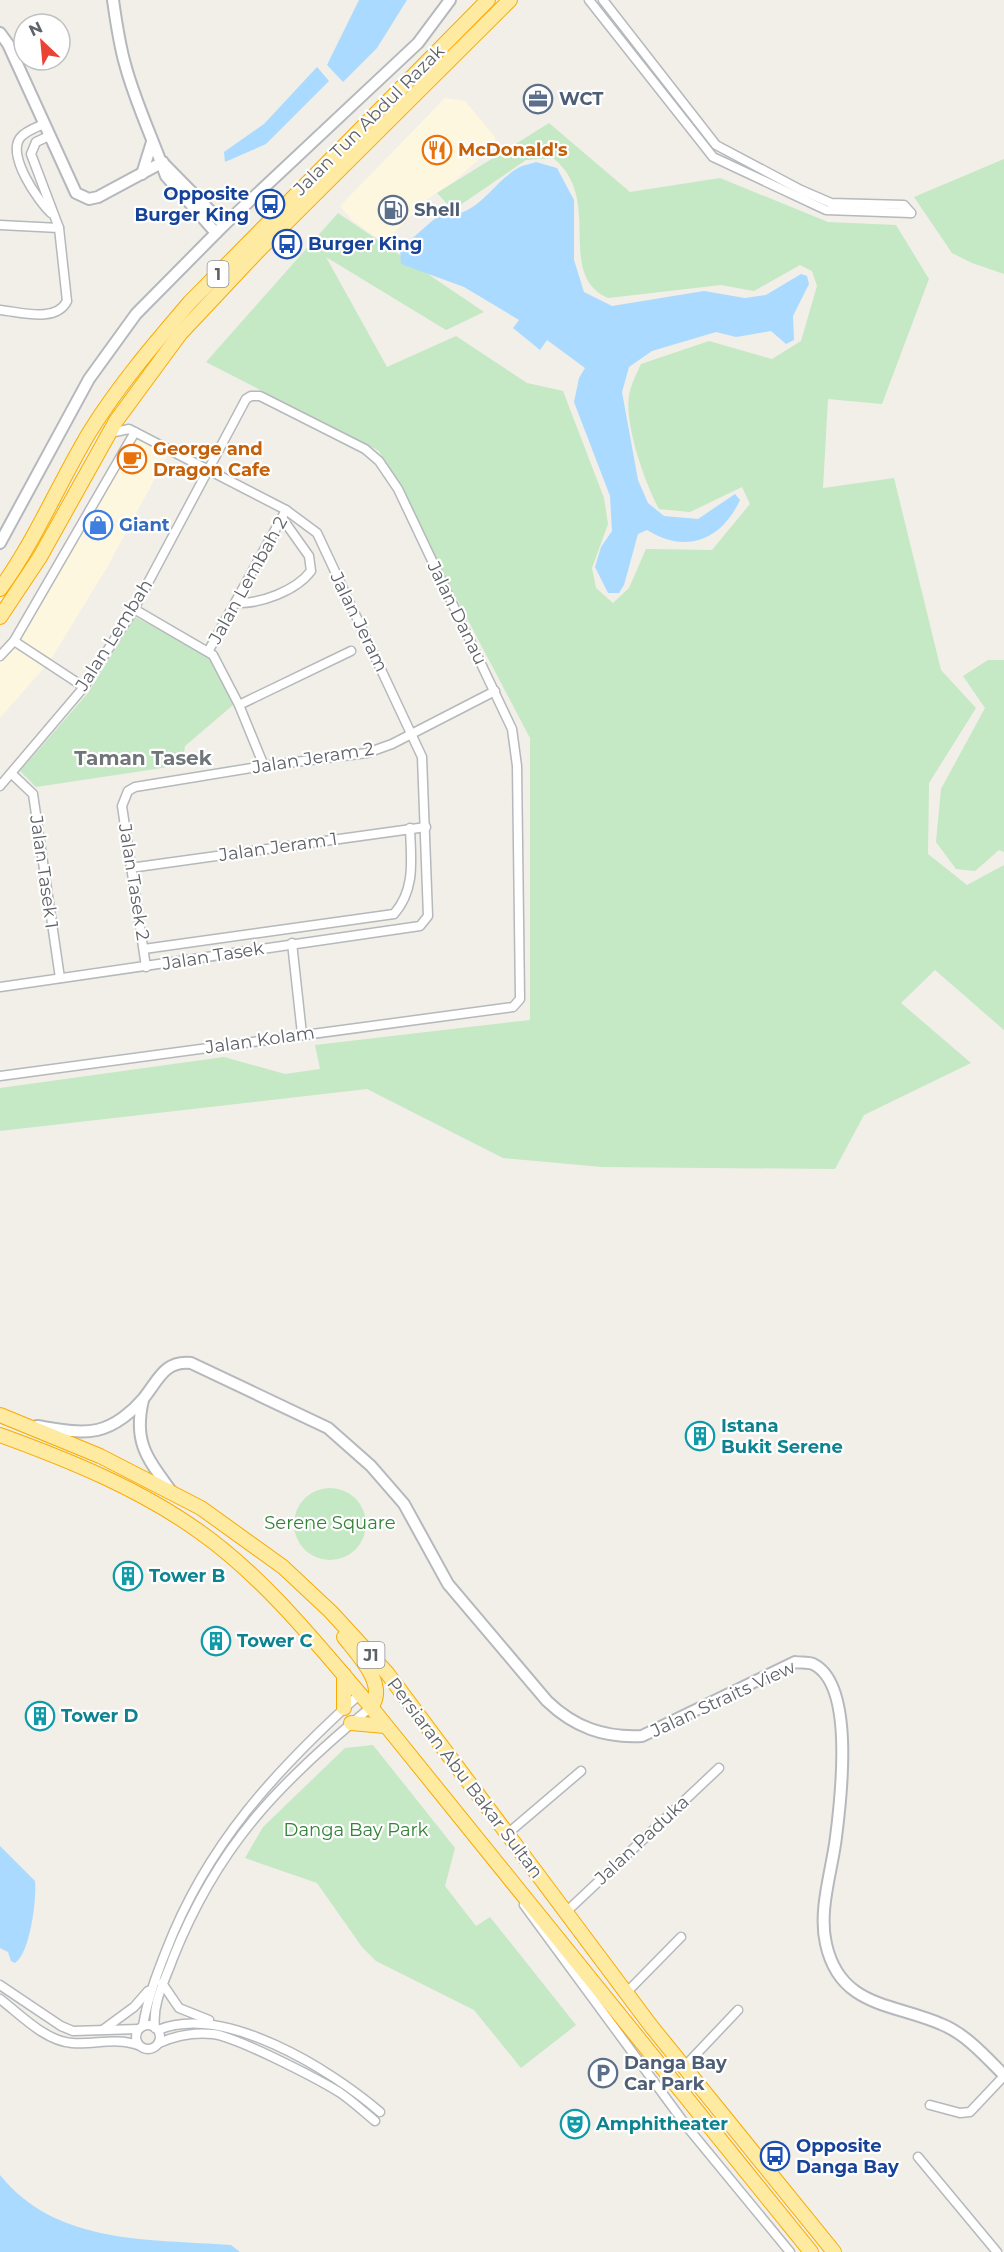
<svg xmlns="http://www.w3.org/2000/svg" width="1004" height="2252" font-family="Montserrat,sans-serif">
<rect width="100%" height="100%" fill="#f1efe8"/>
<g fill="#fef7e0">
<polygon points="445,98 465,101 495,137 495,145 457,179 426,200 384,243 352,220 340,206"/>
<polygon points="137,436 168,454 109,564 50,661 0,718 0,660 19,640"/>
</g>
<g fill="#c5e8c5">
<path d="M549,123L630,192L720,178L828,222L896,225L929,279L882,404L828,399L823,488L894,478L941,670L976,708L929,783L928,854L967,885L1004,865V1030L935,970L901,1003L971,1063L864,1115L835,1169L602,1167L503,1158L367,1089L0,1131V1088L224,1057L285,1074L320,1069L315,1045L530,1020V738L379,451L206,362L338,213L484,312L446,330L326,257L387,367L456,336L527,383L563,391L604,498L608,524L592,568L596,588L613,603L629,588L646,549L712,550L750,504L742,487L690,512L659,509C645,483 622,419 630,391C632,382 637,373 641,364L709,341L772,359L801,341L817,286L812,271L800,265L754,291L721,285L608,298C554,274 605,199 553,158L526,160L453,210L437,193Z"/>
<polygon points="1004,159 1004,274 972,263 952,253 914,197"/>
<polygon points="135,617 209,655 233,705 185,746 182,765 36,787 20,771 88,693"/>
<polygon points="988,660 1004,660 1004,852 999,850 975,871 956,869 936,842 941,789 985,708 963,676"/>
<circle cx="330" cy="1524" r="36"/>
<polygon points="373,1745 455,1848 445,1886 476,1926 490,1917 576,2025 521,2068 474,2010 376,1961 362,1947 317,1883 245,1858 263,1827 345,1748"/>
</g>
<g fill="#aadaff">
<polygon points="359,0 407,0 377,48 343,82 327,65"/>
<polygon points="317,67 329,81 266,144 225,162 224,152 264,124"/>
<path d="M536,162L557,168L574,200V260L584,292L612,306L704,291L745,298L766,295L801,274L807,276L809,284L793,316L794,340L786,344L771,331L736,337L716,332L652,351L629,367L622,392L638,480L648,503L664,516L698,519L735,494L740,500C721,541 685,554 647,530L638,534L624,585L619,593H608L595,567L601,547L612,531L610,496L574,402L579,378L585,368L547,340L540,350L513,328L519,320L464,287L401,264L400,249L439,215C478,219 489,185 518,168C523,165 531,164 536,162Z"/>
<path d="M0,1846L35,1881C37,1898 30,1954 15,1963L11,1961L8,1952L0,1948Z"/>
<path d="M0,2175C56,2245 149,2239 231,2245L240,2252H0Z"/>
</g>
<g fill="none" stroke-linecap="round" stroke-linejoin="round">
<g stroke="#b5b8bc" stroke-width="11">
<g id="minor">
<polyline points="589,0 713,157 826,210 911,213"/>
<polyline points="603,0 716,145 801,190 831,203 904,205 911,213"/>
<path d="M44,124C37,127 25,131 20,138C7,156 38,201 51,213"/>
<polyline points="0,225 59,228"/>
<path d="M0,310C21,312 56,323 67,301L59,228L31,154L36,142L49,136"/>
<path d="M236,603C260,604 296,591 311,571L309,556L282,518"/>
<polyline points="134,609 213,655 239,705 264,766"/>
<polyline points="14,641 84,687"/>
<polyline points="209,650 286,510"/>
<polyline points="0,656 14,641 135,432"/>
<polyline points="239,705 351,651"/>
<polyline points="12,774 33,794 60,978"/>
<polyline points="0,786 84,687 134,609 246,399 251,396 260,396 365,449 379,461 398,489 512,729 517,766 520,999 513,1007 0,1076"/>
<polyline points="130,868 426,827"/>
<polyline points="292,943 302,1034"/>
<path d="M144,949L394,914C416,889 411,859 410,828"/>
<polyline points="146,967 122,806 128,791 135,787 264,766 367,753 392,744 495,691"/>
<polyline points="0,987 420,926 428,916 422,757 317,533 286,510 129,429 110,433"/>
<polyline points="507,1834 581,1771"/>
<polyline points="524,1905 688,2128 790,2252"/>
<polyline points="565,1913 719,1768"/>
<polyline points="162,1983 179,2008 209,2020"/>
<polyline points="0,1985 61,2026 73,2031 139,2029"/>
<polyline points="626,1993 681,1937"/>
<path d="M0,1999C21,2015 45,2041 72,2043C94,2045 116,2037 138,2045"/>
<circle cx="148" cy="2037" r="12"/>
<path d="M143,2026C147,2000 156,1976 166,1951C207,1844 276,1770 360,1694"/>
<path d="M155,2028C152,2002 165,1981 173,1958C218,1845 279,1783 371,1707"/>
<polyline points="104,2029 134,2007 148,1991"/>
<path d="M158,2030C224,2003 330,2069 380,2112"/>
<path d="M159,2043C177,2035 193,2032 213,2034C237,2037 316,2078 339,2092C351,2100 363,2111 375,2121"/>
<polyline points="684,2067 738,2010"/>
<polyline points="930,2105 960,2113 970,2112 1004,2076"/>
<polyline points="918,2157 997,2252"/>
</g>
</g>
<g stroke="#b5b8bc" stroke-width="14">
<g id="tertiary">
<path d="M113,0C116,21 119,43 125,64C135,102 153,139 166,176L216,233"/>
<polyline points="0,33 8,44 76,193 89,199 98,197 163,162"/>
<polyline points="165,165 224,225"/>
<polyline points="142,174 152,142"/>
<polyline points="0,543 89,379 136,314 224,225 418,43 450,0"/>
<path d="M143,1400C133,1442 147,1458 171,1491"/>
<path d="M37,1426C56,1429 78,1434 97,1430C115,1426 132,1412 143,1399C158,1381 164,1360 191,1363L328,1428L371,1466L404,1504L448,1584L547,1701C574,1727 604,1738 642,1736L795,1662C800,1663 808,1662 813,1664C855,1684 841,1798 836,1837C832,1871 818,1910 826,1944C840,2007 892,2003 941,2024C966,2034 985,2056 1004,2075"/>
</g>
</g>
<g stroke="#f9ab00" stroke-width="16">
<g id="trunk">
<path d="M0,589C35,541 58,485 89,433C118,386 154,344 190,302L488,0"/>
<polyline points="0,617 40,557 116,421 180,334 258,251 510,0"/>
<polyline points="0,1415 100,1456 201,1508 283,1567 331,1612 387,1673 651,2026 834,2252"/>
<path d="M0,1435C69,1460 140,1489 200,1532C266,1579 318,1645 371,1707L811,2252"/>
<path d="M344,1637C358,1655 388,1685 371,1707"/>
<polyline points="344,1675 344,1708"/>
<polyline points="351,1723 385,1726"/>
</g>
</g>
<use href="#minor" stroke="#fff" stroke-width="8"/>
<use href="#tertiary" stroke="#fff" stroke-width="10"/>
<use href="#trunk" stroke="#feeaa1" stroke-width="14"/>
</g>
<defs>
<g id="office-ring" transform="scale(1.5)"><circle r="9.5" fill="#fff" stroke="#5c6f8a" stroke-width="1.5"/><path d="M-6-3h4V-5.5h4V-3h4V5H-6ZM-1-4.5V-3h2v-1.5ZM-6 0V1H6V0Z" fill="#5c6f8a"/></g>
<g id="restaurant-ring" transform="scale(1.5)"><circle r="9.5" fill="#fff" stroke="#e8710a" stroke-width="1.5"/><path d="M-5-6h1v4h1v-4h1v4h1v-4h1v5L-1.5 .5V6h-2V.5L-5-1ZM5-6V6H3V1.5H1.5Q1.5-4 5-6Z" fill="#e8710a"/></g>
<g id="bus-ring" transform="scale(1.5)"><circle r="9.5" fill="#fff" stroke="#1a4fb4" stroke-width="1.5"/><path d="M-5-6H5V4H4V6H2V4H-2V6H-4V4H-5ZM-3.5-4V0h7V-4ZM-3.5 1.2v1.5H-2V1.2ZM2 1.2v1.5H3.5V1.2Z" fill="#1a4fb4"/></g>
<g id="fuel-ring" transform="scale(1.5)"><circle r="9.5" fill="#fff" stroke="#5c6f8a" stroke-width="1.5"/><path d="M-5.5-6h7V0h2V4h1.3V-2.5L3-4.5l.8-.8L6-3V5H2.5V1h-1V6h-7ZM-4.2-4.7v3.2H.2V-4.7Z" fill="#5c6f8a"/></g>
<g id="cafe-ring" transform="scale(1.5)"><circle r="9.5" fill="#fff" stroke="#e8710a" stroke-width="1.5"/><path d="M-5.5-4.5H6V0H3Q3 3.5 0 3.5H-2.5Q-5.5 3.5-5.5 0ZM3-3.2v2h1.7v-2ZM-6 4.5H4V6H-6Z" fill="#e8710a"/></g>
<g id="shop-ring" transform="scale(1.5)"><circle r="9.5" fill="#fff" stroke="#3f7fe0" stroke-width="1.5"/><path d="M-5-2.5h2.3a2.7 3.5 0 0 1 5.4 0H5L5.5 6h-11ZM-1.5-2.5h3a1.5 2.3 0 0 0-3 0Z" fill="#3f7fe0"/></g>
<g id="building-ring" transform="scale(1.5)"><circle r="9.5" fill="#fff" stroke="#0f9aa8" stroke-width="1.5"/><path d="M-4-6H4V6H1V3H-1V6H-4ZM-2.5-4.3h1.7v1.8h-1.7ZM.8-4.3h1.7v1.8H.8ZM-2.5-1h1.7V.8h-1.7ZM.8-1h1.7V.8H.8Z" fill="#0f9aa8"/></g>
<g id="parking-ring" transform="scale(1.5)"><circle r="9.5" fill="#fff" stroke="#5c6f8a" stroke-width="1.5"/><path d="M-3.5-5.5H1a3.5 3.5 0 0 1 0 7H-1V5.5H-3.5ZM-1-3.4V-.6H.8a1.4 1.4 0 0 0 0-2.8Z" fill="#5c6f8a"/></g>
<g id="theatre-ring" transform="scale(1.5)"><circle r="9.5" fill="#fff" stroke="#0f9aa8" stroke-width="1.5"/><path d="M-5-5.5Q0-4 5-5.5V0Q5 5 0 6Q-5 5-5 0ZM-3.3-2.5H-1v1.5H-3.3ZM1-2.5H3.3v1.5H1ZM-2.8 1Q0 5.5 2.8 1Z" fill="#0f9aa8"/></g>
</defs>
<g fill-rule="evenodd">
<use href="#office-ring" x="538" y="99"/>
<use href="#restaurant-ring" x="437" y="150"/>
<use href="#bus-ring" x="270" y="204"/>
<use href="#fuel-ring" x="393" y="210"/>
<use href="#bus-ring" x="287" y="244"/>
<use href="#cafe-ring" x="132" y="459"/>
<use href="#shop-ring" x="98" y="525"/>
<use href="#building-ring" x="700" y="1436"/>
<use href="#building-ring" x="128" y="1576"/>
<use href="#building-ring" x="216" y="1641"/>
<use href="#building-ring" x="40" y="1716"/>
<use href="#parking-ring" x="603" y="2073"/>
<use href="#theatre-ring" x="575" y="2124"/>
<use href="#bus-ring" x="775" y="2156"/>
</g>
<g text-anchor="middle" stroke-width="4.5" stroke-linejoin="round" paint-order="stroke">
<g fill="#fff" stroke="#8f9295" stroke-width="1.5">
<rect x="207.5" y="261" width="21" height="26" rx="4.5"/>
<rect x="357.5" y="1642" width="27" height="26" rx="4.5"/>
</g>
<g font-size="16" font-weight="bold" fill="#5f6368">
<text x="218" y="280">1</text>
<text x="371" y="1661">J1</text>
</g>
<g font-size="18" font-weight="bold" fill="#4e5e75" stroke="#fff" text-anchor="start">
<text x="559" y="105">WCT</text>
<text x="414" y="216">Shell</text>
<text x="624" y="2069">Danga Bay<tspan x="624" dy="21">Car Park</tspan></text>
</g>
<g font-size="18" fill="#5f6368" stroke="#fff">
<text transform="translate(369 120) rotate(-45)" y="6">Jalan Tun Abdul Razak</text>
<text transform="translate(248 580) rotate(-61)" y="6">Jalan Lembah 2</text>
<text transform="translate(457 613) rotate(64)" y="6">Jalan Danau</text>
<text transform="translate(359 622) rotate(64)" y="6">Jalan Jeram</text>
<text transform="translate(114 635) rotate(-58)" y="6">Jalan Lembah</text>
<text transform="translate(313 758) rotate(-9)" y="6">Jalan Jeram 2</text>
<text transform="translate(278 847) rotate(-8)" y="6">Jalan Jeram 1</text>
<text transform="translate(44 872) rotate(82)" y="6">Jalan Tasek 1</text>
<text transform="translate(134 882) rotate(81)" y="6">Jalan Tasek 2</text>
<text transform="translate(213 956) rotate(-9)" y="6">Jalan Tasek</text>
<text transform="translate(260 1040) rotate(-8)" y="6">Jalan Kolam</text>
<text transform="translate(723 1699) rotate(-25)" y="6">Jalan Straits View</text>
<text transform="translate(465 1778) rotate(53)" y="6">Persiaran Abu Bakar Sultan</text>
<text transform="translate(642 1840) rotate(-43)" y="6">Jalan Paduka</text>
</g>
<g font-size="18" font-weight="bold" fill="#c56008" stroke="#fff" text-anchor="start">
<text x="458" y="156">McDonald's</text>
<text x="153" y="455">George and<tspan x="153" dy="21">Dragon Cafe</tspan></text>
</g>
<g font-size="18" font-weight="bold" fill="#164399" stroke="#fff" text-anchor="start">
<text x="249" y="200" text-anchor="end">Opposite<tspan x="249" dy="21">Burger King</tspan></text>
<text x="308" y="250">Burger King</text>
<text x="796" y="2152">Opposite<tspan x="796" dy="21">Danga Bay</tspan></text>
</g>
<g font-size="18" font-weight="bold" fill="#366cbe" stroke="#fff" text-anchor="start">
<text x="119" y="531">Giant</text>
</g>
<g font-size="18" font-weight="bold" fill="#0d838f" stroke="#fff" text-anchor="start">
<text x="721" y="1432">Istana<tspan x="721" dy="21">Bukit Serene</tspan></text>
<text x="149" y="1582">Tower B</text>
<text x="237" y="1647">Tower C</text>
<text x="61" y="1722">Tower D</text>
<text x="596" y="2130">Amphitheater</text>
</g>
<g font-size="18" fill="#348238" stroke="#fff">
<text x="330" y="1529">Serene Square</text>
<text x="356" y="1836">Danga Bay Park</text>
</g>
<g font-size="20" font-weight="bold" fill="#70757a" stroke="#fff">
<text x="143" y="765">Taman Tasek</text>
</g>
</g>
<g transform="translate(42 42) rotate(334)"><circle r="28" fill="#ffffff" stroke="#bfc1c3" stroke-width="1.5"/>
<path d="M0-4.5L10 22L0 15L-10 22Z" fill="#ea4335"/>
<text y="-9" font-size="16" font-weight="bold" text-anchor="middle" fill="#5f6368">N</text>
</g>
</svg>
